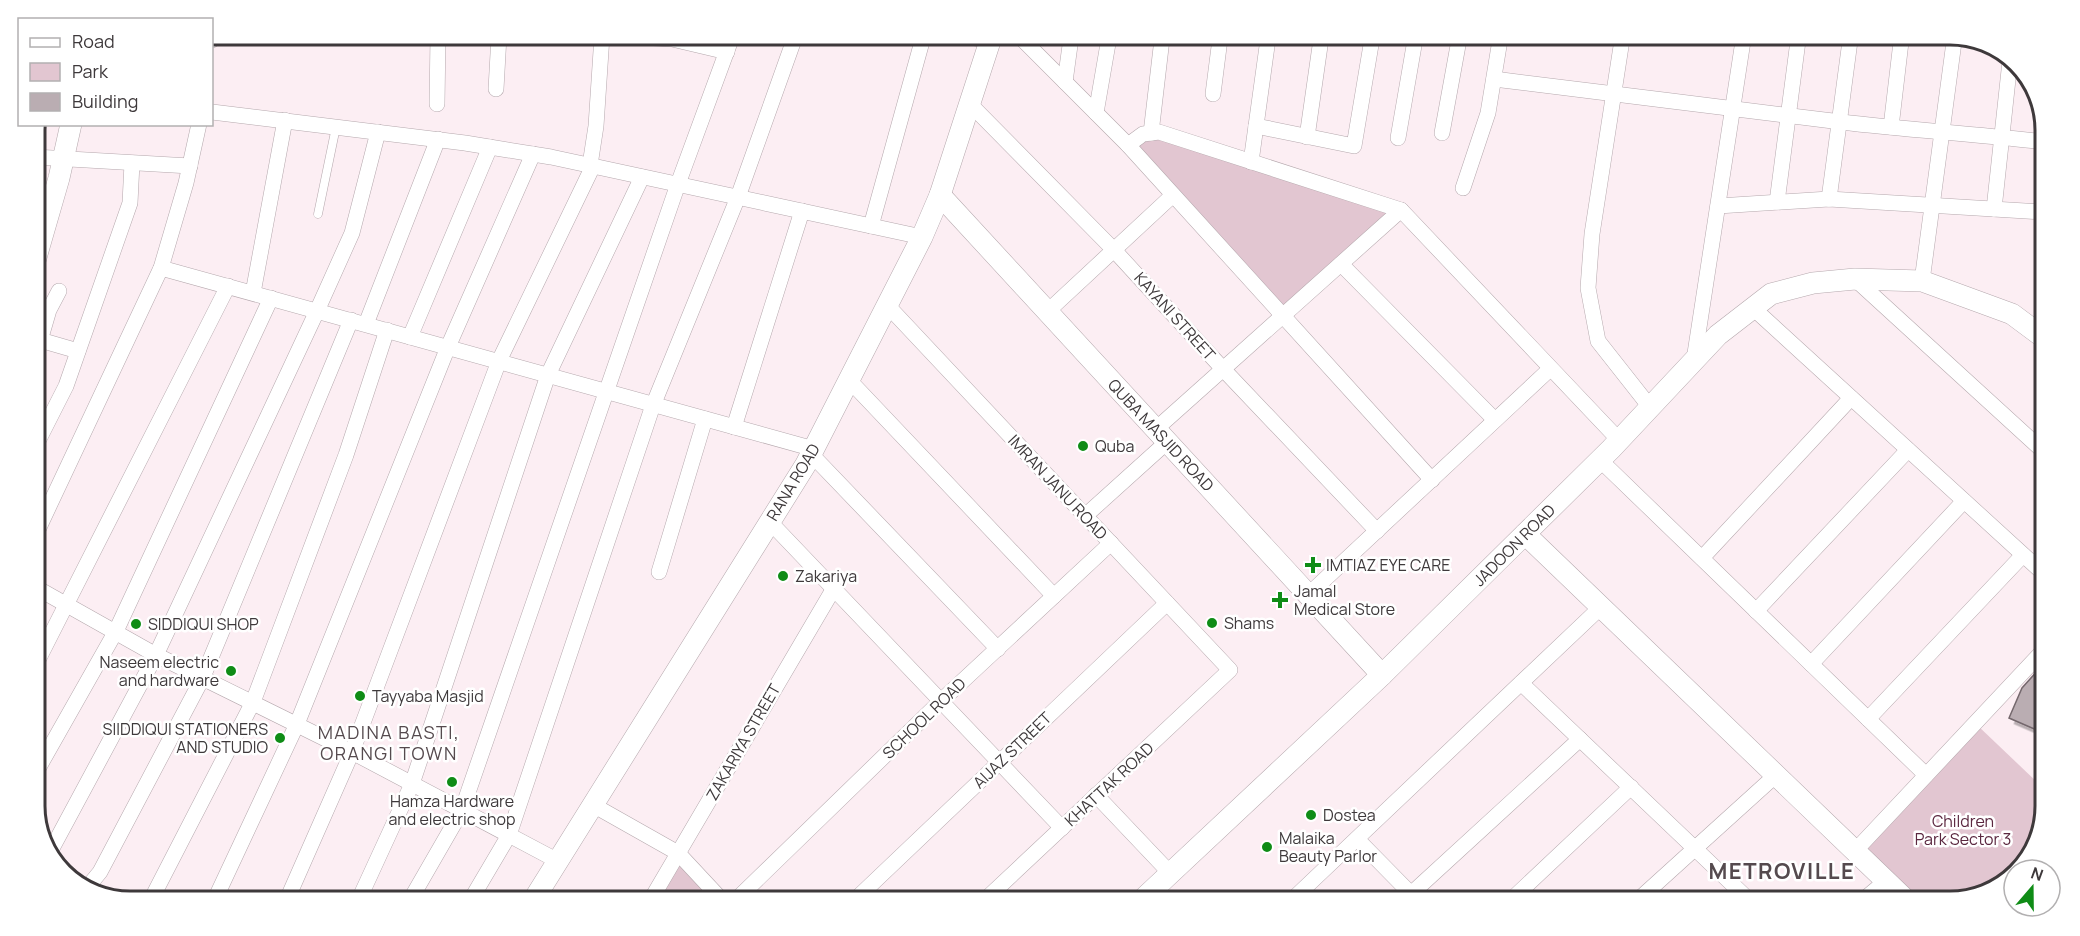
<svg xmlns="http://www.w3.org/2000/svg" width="2080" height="936" font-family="Manrope,sans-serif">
<defs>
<filter id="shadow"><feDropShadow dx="5.5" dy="5.5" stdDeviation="0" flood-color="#0004"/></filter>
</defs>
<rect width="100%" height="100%" fill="#fceef3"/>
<g fill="#e2c6d1">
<polygon points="1143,134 1401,210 1284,315 1128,145"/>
<polygon points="1976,724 2039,784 2038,843 2003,886 1951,901 1907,901 1855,851"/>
<polygon points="675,860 711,897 653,896"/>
</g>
<polygon fill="#baadb2" stroke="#74686d" stroke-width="1.5" filter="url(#shadow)" points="2040,668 2039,731 2009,718 2022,688"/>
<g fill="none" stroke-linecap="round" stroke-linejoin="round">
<g stroke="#b5a8ad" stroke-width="9">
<polyline id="lane" points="318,214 336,127"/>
</g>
<g stroke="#b5a8ad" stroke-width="16">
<g id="street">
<polyline points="618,36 672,39 727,52"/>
<polyline points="974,38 990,41"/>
<polyline points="1021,38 1128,145 1432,480"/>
<polyline points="212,40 212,35"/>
<polyline points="1622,40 1592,234 1588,288 1598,341 1650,407"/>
<path d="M1494,79C1610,93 1725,108 1841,122C1909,130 1977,134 2045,142"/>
<polyline points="1065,82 1071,38"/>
<polyline points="496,89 499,36"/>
<polyline points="1213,94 1220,39"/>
<polyline points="437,104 438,36"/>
<polyline points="970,104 1114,250 1223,369 1377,531"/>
<polyline points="212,112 465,143 551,157 922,237"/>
<polyline points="1096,113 1109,38"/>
<polyline points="1256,126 1354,146 1372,39"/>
<polyline points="1891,127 1901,42"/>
<polyline points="1151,133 1162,39"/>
<polyline points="1442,133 1459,40"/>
<polyline points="1307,137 1321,39"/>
<polyline points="1398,138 1415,40"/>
<polyline points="1128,145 1143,134 1159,132 1401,210 1619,440"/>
<polyline points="35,157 190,166"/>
<polyline points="1251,162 1268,39"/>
<polyline points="590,165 596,126 602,36"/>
<polyline points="1463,188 1488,113 1500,40"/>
<polyline points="1829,199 1850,41"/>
<polyline points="1777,202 1798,41"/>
<polyline points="1718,206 1829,199 2044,212"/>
<polyline points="1994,209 2010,61"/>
<polyline points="2044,214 2042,212 2045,188"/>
<polyline points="871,226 923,38"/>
<polyline points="1341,264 1495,420"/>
<polyline points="161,268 814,449"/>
<polyline points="1855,279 2042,450"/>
<polyline points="1922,281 1954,42"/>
<polyline points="253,293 285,120"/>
<polyline points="887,305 1230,670 987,898"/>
<polyline points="1753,308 2041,571"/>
<polyline points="1047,312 1173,195"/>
<polyline points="366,324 438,139"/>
<polyline points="410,337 490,147"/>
<polyline points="40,340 78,351"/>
<polyline points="35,358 49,310 59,291"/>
<polyline points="1694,360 1743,41"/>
<polyline points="849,380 1054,596"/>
<polyline points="734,427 802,211"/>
<polyline points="1156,429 1401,210"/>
<polyline points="35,447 66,386 130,203 132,163"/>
<polyline points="811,454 998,649"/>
<polyline points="1600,460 1926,775"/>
<polyline points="1085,516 1167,442"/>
<polyline points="770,522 1062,828"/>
<polyline points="35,536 161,268 186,183 199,124"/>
<polyline points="1702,558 1851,398"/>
<polyline points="659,572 705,419"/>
<polyline points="35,587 156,655 352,752 558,861"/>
<polyline points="1308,595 1550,369"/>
<polyline points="1756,611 1908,450"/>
<polyline points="1811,664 1964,501"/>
<polyline points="35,666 228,286"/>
<polyline points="1521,683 1750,901"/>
<polyline points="1868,719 2023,555"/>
<polyline points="35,774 116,631 271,298"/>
<polyline points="1096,795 1170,873"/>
<polyline points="593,805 678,853 719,897"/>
<polyline points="1357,839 1416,899"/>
<polyline points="1855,851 2040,654"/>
<polyline points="49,854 156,655 317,311 352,233 378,132"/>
<polyline points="86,889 100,872 203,677 351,320"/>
<polyline points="154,894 253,702 346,455 387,330"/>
<polyline points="1411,894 1580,739"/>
<polyline points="217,895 297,724 448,347 533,154"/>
<polyline points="289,895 352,752 499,361 593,166"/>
<polyline points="361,895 412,784 548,375 642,177"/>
<polyline points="413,895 462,810 678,184 732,37"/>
<polyline points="473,896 509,835 652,408 738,197 795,37"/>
<polyline points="653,896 834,588"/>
<polyline points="739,897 941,701 1111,543"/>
<polyline points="858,897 1167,603"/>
<polyline points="1293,899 1601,607"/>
<polyline points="1511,900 1631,787"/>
<polyline points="1638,900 1776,775"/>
<polyline points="1862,901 1886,881"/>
</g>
</g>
<g stroke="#b5a8ad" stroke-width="22">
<g id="secondary">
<polyline points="940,195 1382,675"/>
<polyline points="35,261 59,178 71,124"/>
<polyline points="1525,534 1907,901"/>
<polyline points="536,896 806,464 922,237 940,195 991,38"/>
<polyline points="1144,898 1382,675 1611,449 1718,335 1771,294 1813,283 1855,279 1922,281 2012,314 2043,337"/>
</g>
</g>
<use href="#lane" stroke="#fff" stroke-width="8"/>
<use href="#street" stroke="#fff" stroke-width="15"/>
<use href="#secondary" stroke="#fff" stroke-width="21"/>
</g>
<g fill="#0f8c16" stroke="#fff" stroke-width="2">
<circle cx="1083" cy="446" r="6"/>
<path d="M1310 556h6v6h6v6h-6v6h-6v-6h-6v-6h6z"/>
<circle cx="783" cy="576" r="6"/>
<path d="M1277 591h6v6h6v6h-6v6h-6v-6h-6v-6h6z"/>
<circle cx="1212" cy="623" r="6"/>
<circle cx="136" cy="624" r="6"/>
<circle cx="231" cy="671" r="6"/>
<circle cx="360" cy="696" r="6"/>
<circle cx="280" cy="738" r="6"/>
<circle cx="452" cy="782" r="6"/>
<circle cx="1311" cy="815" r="6"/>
<circle cx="1267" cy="847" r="6"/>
</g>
<g text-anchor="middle" stroke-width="5" stroke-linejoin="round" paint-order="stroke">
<g font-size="16" fill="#3e393b" stroke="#fff">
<text transform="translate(1175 316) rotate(48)" y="6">KAYANI STREET</text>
<text transform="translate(1161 435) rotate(47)" y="6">QUBA MASJID ROAD</text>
<text transform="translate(793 482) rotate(-59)" y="6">RANA ROAD</text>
<text transform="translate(1058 487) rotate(47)" y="6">IMRAN JANU ROAD</text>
<text transform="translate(1514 545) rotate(-45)" y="6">JADOON ROAD</text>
<text transform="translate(924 718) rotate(-44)" y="6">SCHOOL ROAD</text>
<text transform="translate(743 742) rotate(-60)" y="6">ZAKARIYA STREET</text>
<text transform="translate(1012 750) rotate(-44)" y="6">AIJAZ STREET</text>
<text transform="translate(1109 784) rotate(-43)" y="6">KHATTAK ROAD</text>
</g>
<g font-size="16" fill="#3e393b" stroke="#fff" text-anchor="start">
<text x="1095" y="452">Quba</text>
<text x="1326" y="571">IMTIAZ EYE CARE</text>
<text x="795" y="582">Zakariya</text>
<text x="1294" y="597">Jamal<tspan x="1294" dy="18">Medical Store</tspan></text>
<text x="1224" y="629">Shams</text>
<text x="148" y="630">SIDDIQUI SHOP</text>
<text x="219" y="668" text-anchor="end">Naseem electric<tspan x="219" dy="18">and hardware</tspan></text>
<text x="372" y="702">Tayyaba Masjid</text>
<text x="268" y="735" text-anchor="end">SIIDDIQUI STATIONERS<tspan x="268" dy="18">AND STUDIO</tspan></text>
<text x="452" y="807" text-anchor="middle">Hamza Hardware<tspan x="452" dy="18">and electric shop</tspan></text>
<text x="1323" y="821">Dostea</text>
<text x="1279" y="844">Malaika<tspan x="1279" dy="18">Beauty Parlor</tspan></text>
</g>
<g font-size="16" fill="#5b2840" stroke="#fff">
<text x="1963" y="827">Children<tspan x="1963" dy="18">Park Sector 3</tspan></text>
</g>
<g font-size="18" letter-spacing="1.5" fill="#554a4e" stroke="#fff">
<text x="389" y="739">MADINA BASTI,<tspan x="389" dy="21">ORANGI TOWN</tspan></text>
</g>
<g font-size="22" font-weight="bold" letter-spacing="1.5" fill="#554a4e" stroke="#fff">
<text x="1782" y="879">METROVILLE</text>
</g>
</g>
<path d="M0 0H2080V936H0ZM130 45H1950A85 85 0 0 1 2035 130V806A85 85 0 0 1 1950 891H130A85 85 0 0 1 45 806V130A85 85 0 0 1 130 45Z" fill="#fff" fill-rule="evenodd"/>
<path fill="none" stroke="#3e393b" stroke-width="3" d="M130 45H1950A85 85 0 0 1 2035 130V806A85 85 0 0 1 1950 891H130A85 85 0 0 1 45 806V130A85 85 0 0 1 130 45Z"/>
<rect x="18" y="18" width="195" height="108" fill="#ffffff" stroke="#b2b0b1" stroke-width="1.5"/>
<rect x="30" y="38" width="30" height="9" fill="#ffffff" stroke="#b2b0b1" stroke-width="1.5"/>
<text x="72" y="48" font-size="18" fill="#3e393b">Road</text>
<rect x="30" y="63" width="30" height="18" fill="#e2c6d1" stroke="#b2b0b1" stroke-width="1.5"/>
<text x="72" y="78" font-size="18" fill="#3e393b">Park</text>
<rect x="30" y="93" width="30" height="18" fill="#baadb2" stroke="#b2b0b1" stroke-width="1.5"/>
<text x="72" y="108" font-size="18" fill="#3e393b">Building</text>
<g transform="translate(2032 888) rotate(20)"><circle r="28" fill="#ffffff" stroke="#b2b0b1" stroke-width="1.5"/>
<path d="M0-4.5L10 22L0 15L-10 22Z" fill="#0f8c16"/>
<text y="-9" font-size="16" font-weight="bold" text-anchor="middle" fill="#3e393b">N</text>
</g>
</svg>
